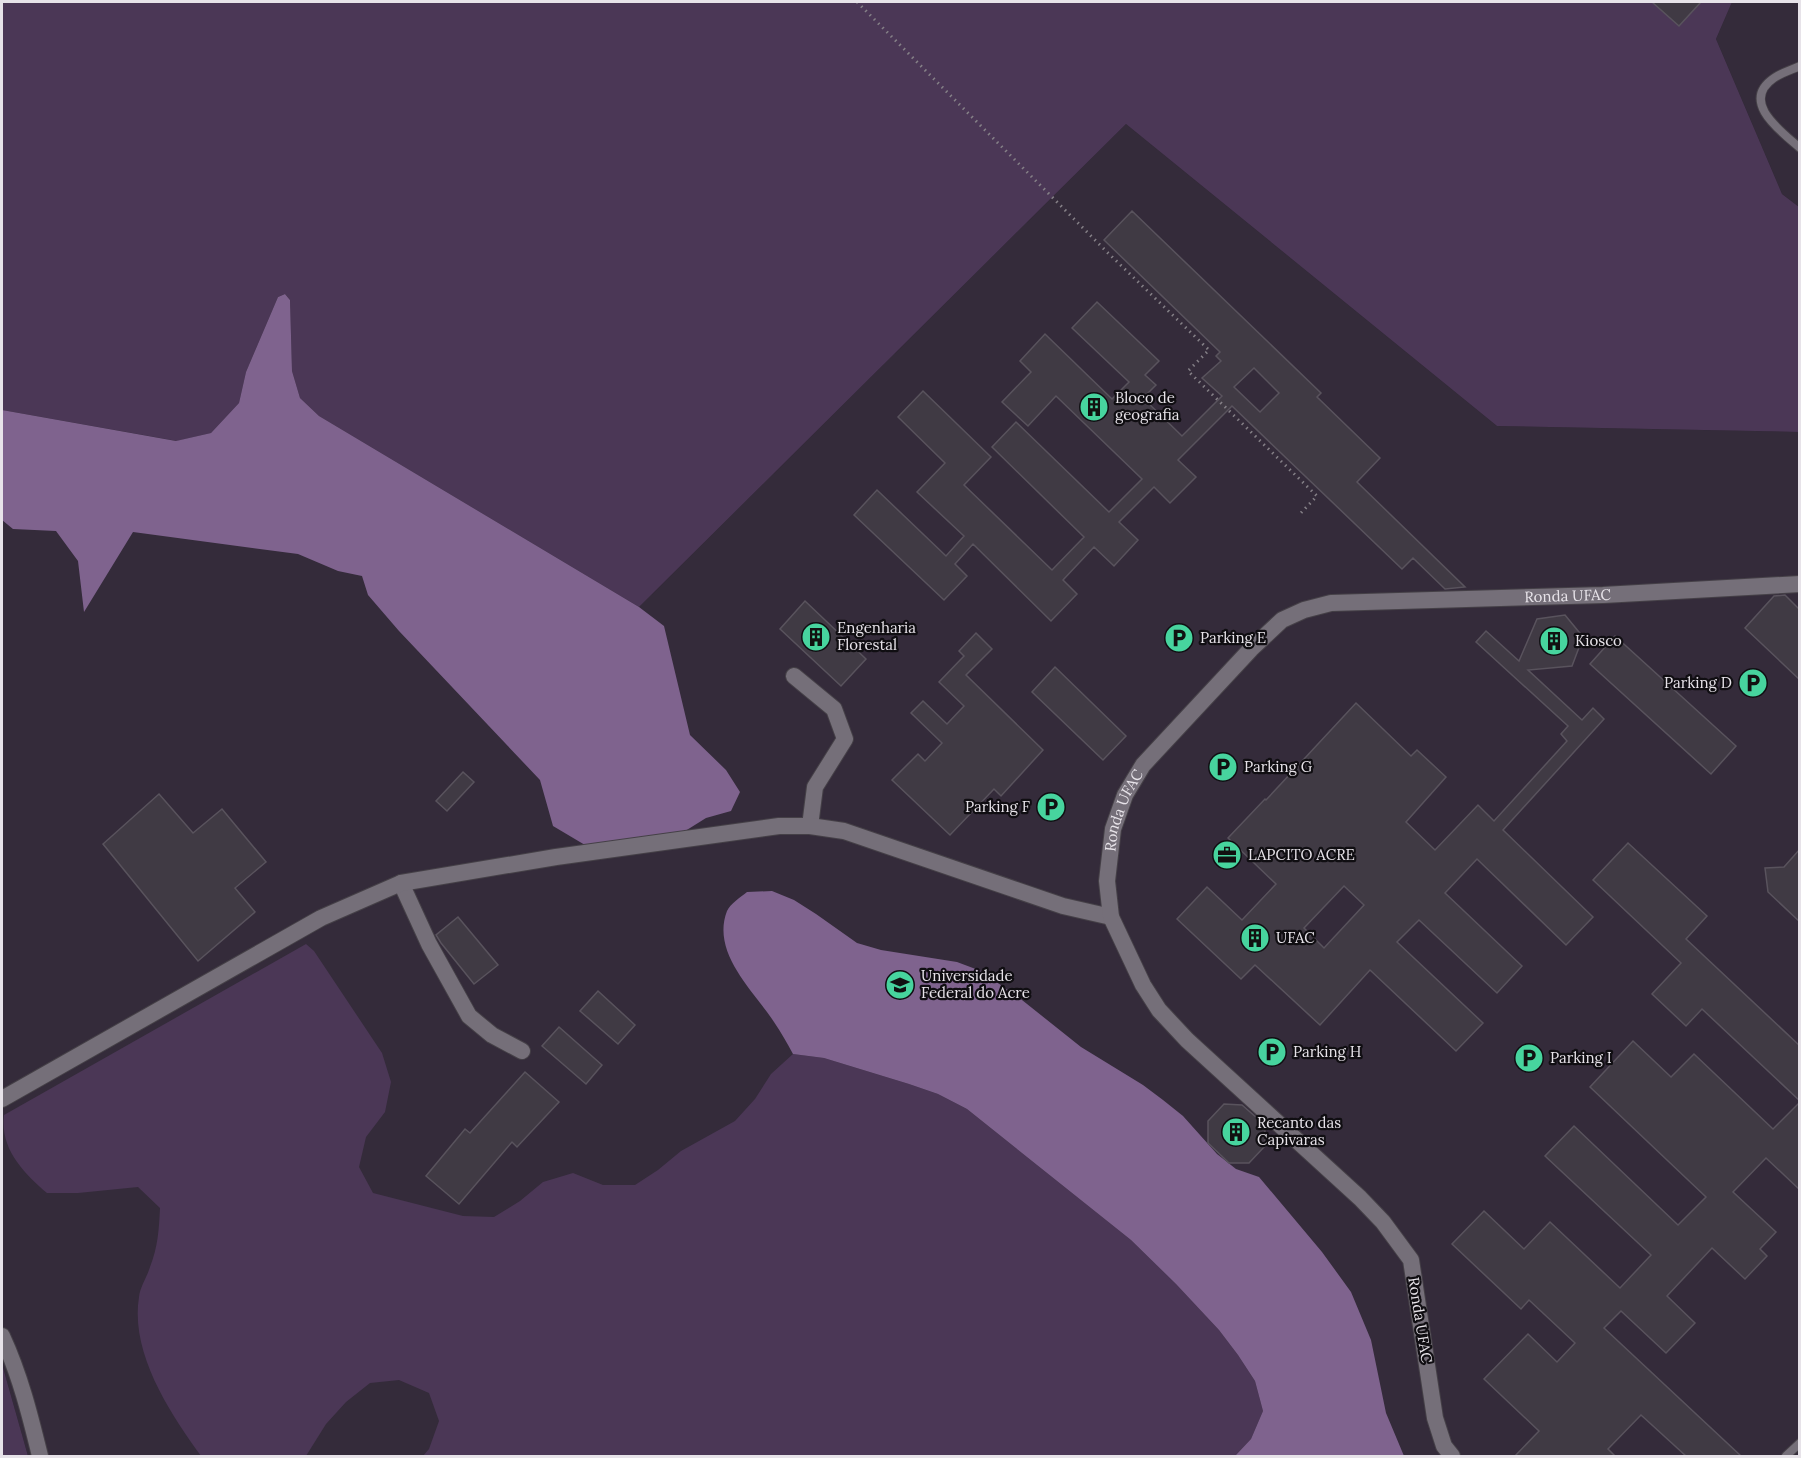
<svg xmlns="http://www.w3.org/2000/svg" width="1801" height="1458" font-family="Lora,serif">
<rect width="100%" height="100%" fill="#29232c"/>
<g fill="#342b3a">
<polygon points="1732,2 1799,2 1799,207 1782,194 1716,39"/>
<polygon points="1126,124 1497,426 1799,432 1799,1456 28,1456 2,1364 2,410 278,297 639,607"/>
</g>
<g fill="#4b3756">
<polygon points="2,2 1732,2 1716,39 1782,194 1799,207 1799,432 1497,426 1126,124 639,607 319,416 300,398 292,371 290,300 285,294 278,297 246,372 239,403 211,433 177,441 2,410"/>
<path d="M306,944L314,951L382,1053L391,1082L385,1112L366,1137L359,1167L373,1193L463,1216L494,1217L520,1201L543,1182L573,1173L603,1185H635L658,1170L681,1151L735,1121L755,1099L771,1074L793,1054L824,1058L909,1084L938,1094L967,1109L1131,1240L1176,1284L1219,1330L1238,1355L1255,1381L1263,1411L1251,1439L1235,1456H423L429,1449L439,1421L429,1393L399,1380L370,1383L346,1402L326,1424L306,1456H201C170,1413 130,1353 139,1297C140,1287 147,1277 150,1267C158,1247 159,1229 160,1208L138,1187L78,1193H47C23,1172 0,1149 4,1115Z"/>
<polygon points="2,1364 28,1456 2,1456"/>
</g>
<g fill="#7f638e">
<polygon points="285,294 290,300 292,371 300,398 319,416 639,607 664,626 690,735 726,770 740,792 731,811 706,818 682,833 585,845 553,826 540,780 399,631 368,595 362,576 338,571 298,554 133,532 84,612 78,561 56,531 13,529 2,520 2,410 176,441 211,433 239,403 246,372 278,297"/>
<path d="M772,891L794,900L816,914L857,943L881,950L957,962L981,971L1022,1000L1081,1047L1143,1085L1163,1100L1183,1116L1217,1154L1236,1169L1259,1177L1322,1252L1351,1292L1371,1340L1386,1413L1404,1456H1235L1251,1439L1263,1411L1255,1381L1238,1355L1219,1330L1176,1284L1131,1240L967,1109L938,1094L909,1084L824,1058L793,1054C787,1043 781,1032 774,1022C753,990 711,953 727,911C730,904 741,897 747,892Z"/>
</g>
<g fill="#403a44" stroke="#59535d" stroke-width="1.5" fill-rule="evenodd">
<polygon points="1652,2 1701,2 1679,26"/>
<path d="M1132,211L1321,393L1317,397L1380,458L1357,482L1465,587L1445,589L1413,558L1402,569L1232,406L1178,460L1196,477L1170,503L1154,487L1119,522L1138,540L1114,566L1094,547L1063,580L1077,594L1051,621L973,544L955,564L967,576L944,600L854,515L877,490L946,556L964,536L917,492L945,463L898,417L923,391L991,457L964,485L1052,570L1084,537L992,447L1016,422L1109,512L1142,479L1056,396L1028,426L1002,402L1031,372L1020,361L1045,334L1112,399L1129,382L1072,328L1097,302L1159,361L1145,375L1156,385L1143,398L1182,436L1222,396L1202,378L1221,361L1216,356L1220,352L1104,240ZM1254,368L1279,393L1260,412L1234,387Z"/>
<polygon points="1785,595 1800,610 1800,680 1745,628 1774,596"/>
<polygon points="805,601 866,659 841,686 780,629"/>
<path d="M1565,615L1583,637L1572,666L1528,670L1582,720L1593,708L1604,719L1503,830L1593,917L1566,945L1477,859L1445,893L1522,966L1497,993L1419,920L1397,942L1483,1023L1456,1051L1370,970L1320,1025L1255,965L1241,979L1177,919L1207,887L1242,920L1276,884L1228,838L1265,799L1266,800L1356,703L1411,756L1417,750L1446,777L1406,822L1435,850L1478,805L1494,821L1567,741L1561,734L1568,726L1476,642L1486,631L1519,661L1537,619ZM1344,886L1364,905L1324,948L1304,928Z"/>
<polygon points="976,633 992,649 966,675 1043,750 1001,796 994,789 950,835 892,780 918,754 925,761 942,743 911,713 923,701 947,724 964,706 939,682 964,656 959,651"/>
<polygon points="1615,636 1736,746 1711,774 1590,664"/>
<polygon points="1055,667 1126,736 1103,760 1032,692"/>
<polygon points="463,772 474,782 447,811 436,801"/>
<polygon points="159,794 193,833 222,809 266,862 235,888 255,912 198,961 103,844"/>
<polygon points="1628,843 1707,916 1686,939 1800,1046 1800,1101 1702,1009 1686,1026 1652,994 1681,963 1593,880"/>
<polygon points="1800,849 1800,922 1768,892 1765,868 1784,867"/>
<polygon points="458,917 498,965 474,984 441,943 436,935"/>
<polygon points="598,991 635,1025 618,1044 580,1011"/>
<polygon points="559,1027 602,1065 586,1084 542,1046"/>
<polygon points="1633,1041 1671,1077 1694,1054 1773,1129 1800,1102 1800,1190 1766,1158 1733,1192 1776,1232 1760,1249 1767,1256 1745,1279 1712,1248 1667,1296 1695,1323 1666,1353 1621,1311 1604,1328 1741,1456 1686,1456 1641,1415 1608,1449 1615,1456 1515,1456 1539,1431 1484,1379 1528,1334 1557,1362 1575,1343 1529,1300 1521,1309 1452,1244 1484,1211 1524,1249 1550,1222 1620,1288 1651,1255 1545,1156 1574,1126 1678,1225 1706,1197 1590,1087"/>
<polygon points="525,1072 559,1102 517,1147 512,1142 459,1204 426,1176 465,1129 470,1133"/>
<polygon points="1224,1104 1242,1105 1265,1125 1265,1146 1249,1163 1229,1163 1208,1143 1208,1121"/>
</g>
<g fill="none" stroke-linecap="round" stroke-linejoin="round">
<g stroke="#454047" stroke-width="10">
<g id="lane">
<path d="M1800,66C1791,70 1781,73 1774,78C1739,102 1782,132 1800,148"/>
<polyline points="1786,1456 1800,1443"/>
</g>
</g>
<g stroke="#454047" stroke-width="18">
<g id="street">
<polyline points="794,676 834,709 845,739 815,787 810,826"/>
<polyline points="401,883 429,944 469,1016 492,1035 522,1051"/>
<polyline points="2,1099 321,918 401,883 556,857 779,826 810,826 844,831 1063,906 1111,917"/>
<path d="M2,1336C20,1375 30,1415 40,1456"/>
<path id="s1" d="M1452,1456L1444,1446L1435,1418L1411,1260L1383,1222L1360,1198L1187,1040L1159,1010L1143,985L1111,917L1107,881L1113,829L1125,795L1143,765L1251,649L1282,620L1304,610L1331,603L1603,595L1800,584"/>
</g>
</g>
<polyline stroke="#858087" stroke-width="3" stroke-dasharray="1.5 4.5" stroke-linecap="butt" points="857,2 1107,252 1209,350 1188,371 1317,496 1298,516"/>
<use href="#lane" stroke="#756f79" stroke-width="8"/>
<use href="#street" stroke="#756f79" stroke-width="16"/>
</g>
<defs>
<g id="building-disc" transform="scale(1.5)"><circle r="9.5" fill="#47d49e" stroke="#100e12"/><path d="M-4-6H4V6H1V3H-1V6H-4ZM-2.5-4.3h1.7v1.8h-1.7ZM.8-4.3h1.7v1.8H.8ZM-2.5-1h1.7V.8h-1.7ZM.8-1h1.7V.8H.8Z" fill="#111"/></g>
<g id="parking-disc" transform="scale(1.5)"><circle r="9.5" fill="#47d49e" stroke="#100e12"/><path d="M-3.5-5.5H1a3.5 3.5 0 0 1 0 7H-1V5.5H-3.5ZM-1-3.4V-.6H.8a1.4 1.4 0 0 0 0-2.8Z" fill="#111"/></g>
<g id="office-disc" transform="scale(1.5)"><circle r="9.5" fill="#47d49e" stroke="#100e12"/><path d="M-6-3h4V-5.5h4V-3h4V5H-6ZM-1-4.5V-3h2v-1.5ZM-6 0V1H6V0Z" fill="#111"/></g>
<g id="university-disc" transform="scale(1.5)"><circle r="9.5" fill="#47d49e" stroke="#100e12"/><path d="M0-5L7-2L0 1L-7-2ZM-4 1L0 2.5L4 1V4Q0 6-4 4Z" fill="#111"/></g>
</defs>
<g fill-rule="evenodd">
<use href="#building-disc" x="1094" y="407"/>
<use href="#building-disc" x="816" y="637"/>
<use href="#parking-disc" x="1179" y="638"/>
<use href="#building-disc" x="1554" y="641"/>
<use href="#parking-disc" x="1753" y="683"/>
<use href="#parking-disc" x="1223" y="767"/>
<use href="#parking-disc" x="1051" y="807"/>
<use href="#office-disc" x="1227" y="855"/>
<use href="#building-disc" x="1255" y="938"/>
<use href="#university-disc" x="900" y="985"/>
<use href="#parking-disc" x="1272" y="1052"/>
<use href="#parking-disc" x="1529" y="1058"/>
<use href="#building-disc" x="1236" y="1132"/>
</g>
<g text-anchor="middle" stroke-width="4.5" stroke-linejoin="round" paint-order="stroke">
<g font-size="15" fill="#e7e3e9" stroke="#100e12" text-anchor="start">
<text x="1115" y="403">Bloco de<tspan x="1115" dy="17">geografia</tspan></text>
<text x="837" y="633">Engenharia<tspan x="837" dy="17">Florestal</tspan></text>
<text x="1200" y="643">Parking E</text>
<text x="1575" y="646">Kiosco</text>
<text x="1732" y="688" text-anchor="end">Parking D</text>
<text x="1244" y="772">Parking G</text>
<text x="1030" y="812" text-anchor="end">Parking F</text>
<text x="1248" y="860">LAPCITO ACRE</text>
<text x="1276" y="943">UFAC</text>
<text x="921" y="981">Universidade<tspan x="921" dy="17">Federal do Acre</tspan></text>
<text x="1293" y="1057">Parking H</text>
<text x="1550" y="1063">Parking I</text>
<text x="1257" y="1128">Recanto das<tspan x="1257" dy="17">Capivaras</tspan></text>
</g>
<g font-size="15" fill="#e7e3e9" stroke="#100e12">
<text dy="5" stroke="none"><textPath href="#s1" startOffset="1312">Ronda UFAC</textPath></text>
<text dy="5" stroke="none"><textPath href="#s1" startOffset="772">Ronda UFAC</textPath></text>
<text transform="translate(1420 1320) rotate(81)" y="5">Ronda UFAC</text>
</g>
</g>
<rect width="1801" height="1458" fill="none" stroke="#e7e3e9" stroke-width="6"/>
</svg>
